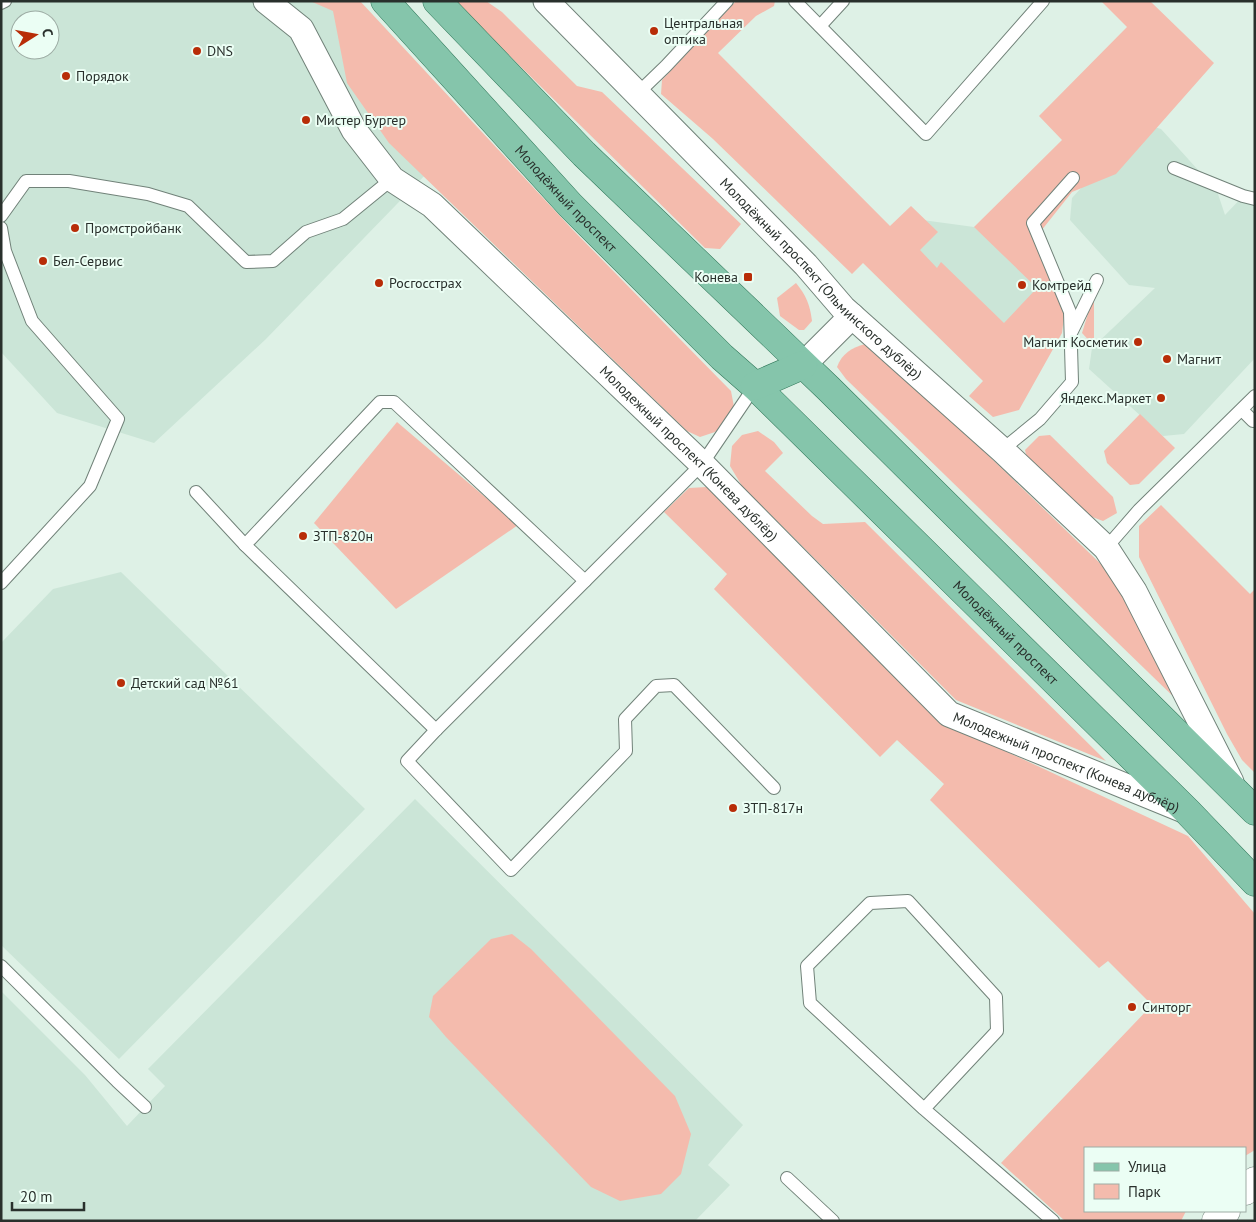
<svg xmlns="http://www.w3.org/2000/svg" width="1256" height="1222" font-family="'PT Sans',sans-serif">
<rect width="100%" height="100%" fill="#def1e6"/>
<g fill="#cbe5d7" fill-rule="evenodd">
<path d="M1,1H326L461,138L266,339L154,443L57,413L1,352ZM20,20H50V50H20Z"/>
<polygon points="1141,123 1161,129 1217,191 1225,215 1248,191 1255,192 1255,358 1184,434 1163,436 1089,369 1092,348 1155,288 1129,285 1070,220 1072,198"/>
<polygon points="1002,213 1046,271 1018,340 905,273 915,219 974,227"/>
<polygon points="121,572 365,809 119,1059 1,945 1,643 53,589"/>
<polygon points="415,799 743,1125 708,1165 730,1185 695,1221 1,1221 1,991 85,1075 127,1126 165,1086 148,1069"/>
</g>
<g fill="#f4bbad">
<polygon points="310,1 360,1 572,229 731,391 735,412 715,432 700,437 687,431 389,143 347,83 333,11"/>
<polygon points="454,1 486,1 502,12 577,86 602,92 741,224 720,249 705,248"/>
<polygon points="736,1 775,1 774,6 756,16 718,53 890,226 911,206 938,232 920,250 937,268 941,262 1004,323 1037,288 974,227 1062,140 1039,116 1127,27 1101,1 1150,1 1214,63 1116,174 1072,192 1037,236 1065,309 1062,333 1019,410 993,417 969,396 983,381 863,263 852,274 713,139 661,94 662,80"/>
<path d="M796,283C806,295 810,305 812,321L804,330H799L780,316L777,298Z"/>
<polygon points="1094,294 1094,346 1082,333"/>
<path d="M865,344L878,349L1106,569L1129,602L1182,705L846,379L837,367C842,353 852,348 865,344Z"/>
<polygon points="1140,414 1175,448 1139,484 1130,485 1107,463 1104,451"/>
<polygon points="397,422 518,525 396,609 314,523"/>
<polygon points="758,431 774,442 783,453 765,471 812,516 823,524 865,522 1106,761 956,700 742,486 730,466 732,446 742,435"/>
<polygon points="1050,435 1113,497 1117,513 1103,521 1087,515 1028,463 1025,450 1039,436"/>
<polygon points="707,487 943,722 1188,836 1255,914 1255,1150 1245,1156 1245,1148 1085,1148 1085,1211 1186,1211 1181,1221 1065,1221 1001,1163 1152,1005 1108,961 1099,968 930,800 944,784 897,740 880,757 714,589 727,574 664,512 689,488"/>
<polygon points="1161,505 1250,594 1255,589 1255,773 1242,760 1227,734 1139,557 1139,526"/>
<polygon points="512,934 531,949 675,1096 691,1134 681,1174 661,1194 620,1201 591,1187 446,1037 429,1017 433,996 491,939"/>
</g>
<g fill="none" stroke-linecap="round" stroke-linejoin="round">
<g stroke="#718279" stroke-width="14">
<g id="service">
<polyline points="795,1 926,134 1043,1"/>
<polyline points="1,3 5,1"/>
<polyline points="820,26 843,1"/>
<polyline points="637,94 666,66 727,1"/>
<polyline points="1174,168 1243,196 1255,199"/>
<polyline points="1,216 26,181 69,181 148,194 188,206 246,262 273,261 306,232 343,219 392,179"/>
<polyline points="1,228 5,251 32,321 118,419 90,486 1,583"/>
<polyline points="1072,331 1097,280"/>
<polyline points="755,386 702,464 436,730 407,761 511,870 626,751 625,719 656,686 674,685 774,788"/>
<polyline points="1242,410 1253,421"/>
<polyline points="1002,450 1040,419 1072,382 1070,312 1033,223 1073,178"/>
<polyline points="196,492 245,545"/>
<polyline points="1106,548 1139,510 1255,396"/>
<polyline points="436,730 245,545 380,402 394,402 585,581"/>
<polyline points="1,966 117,1081 145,1107"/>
<polyline points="924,1109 997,1031 996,997 908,901 870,903 807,966 810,1003 924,1109 1053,1221"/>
<polyline points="787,1178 833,1221"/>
</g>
</g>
<g stroke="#718279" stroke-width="27">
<g id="minor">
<path id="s1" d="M266,1L301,29L354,130L392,179L432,205L702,464L949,714L1186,811"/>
<path id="s2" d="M546,1L806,265L843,308L1002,450L1106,548L1134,591L1231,782"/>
<polyline points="803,365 852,316"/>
</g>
</g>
<g stroke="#718279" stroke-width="29">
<g id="secondary">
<polyline points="1245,1191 1255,1181"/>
<polyline points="1216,1221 1226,1211"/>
</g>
</g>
<g stroke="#30785a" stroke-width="29">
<g id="primary">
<path id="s3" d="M385,1L570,205L722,357L755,386L1187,811L1255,882"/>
<polyline points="437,1 584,154 829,389 1255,811"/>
<polyline points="755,386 803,365"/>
</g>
</g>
<use href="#service" stroke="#fff" stroke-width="12"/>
<use href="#minor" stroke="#fff" stroke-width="25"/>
<use href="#secondary" stroke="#fff" stroke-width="28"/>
<use href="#primary" stroke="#85c5ab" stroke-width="28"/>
</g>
<g fill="#b82d08" stroke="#ebfef4" stroke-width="2">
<circle cx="654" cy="31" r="5"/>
<circle cx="197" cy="51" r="5"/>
<circle cx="66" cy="76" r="5"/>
<circle cx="306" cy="120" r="5"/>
<circle cx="75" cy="228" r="5"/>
<circle cx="43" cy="261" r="5"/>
<rect x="743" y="272" width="10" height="10" rx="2.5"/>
<circle cx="379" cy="283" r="5"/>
<circle cx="1022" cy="285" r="5"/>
<circle cx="1138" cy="342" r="5"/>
<circle cx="1167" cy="359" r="5"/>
<circle cx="1161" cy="398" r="5"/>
<circle cx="303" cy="536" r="5"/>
<circle cx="121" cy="683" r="5"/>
<circle cx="733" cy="808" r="5"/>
<circle cx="1132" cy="1007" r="5"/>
</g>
<g text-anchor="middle" stroke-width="4" stroke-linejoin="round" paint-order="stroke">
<g font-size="14" fill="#29302c" stroke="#ebfef4" text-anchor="start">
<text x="664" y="28">Центральная<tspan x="664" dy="16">оптика</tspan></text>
<text x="207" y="56">DNS</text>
<text x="76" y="81">Порядок</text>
<text x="316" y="125">Мистер Бургер</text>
<text x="85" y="233">Промстройбанк</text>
<text x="53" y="266">Бел-Сервис</text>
<text x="738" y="282" text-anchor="end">Конева</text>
<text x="389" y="288">Росгосстрах</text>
<text x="1032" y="290">Комтрейд</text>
<text x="1128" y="347" text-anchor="end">Магнит Косметик</text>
<text x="1177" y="364">Магнит</text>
<text x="1151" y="403" text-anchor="end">Яндекс.Маркет</text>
<text x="313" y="541">ЗТП-820н</text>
<text x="131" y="688">Детский сад №61</text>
<text x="743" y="813">ЗТП-817н</text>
<text x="1142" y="1012">Синторг</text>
</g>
<g font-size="14" fill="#29302c" stroke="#ebfef4">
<text dy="5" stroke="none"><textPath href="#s3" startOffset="268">Молодёжный проспект</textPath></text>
<text dy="5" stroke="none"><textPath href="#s2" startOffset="391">Молодёжный проспект (Ольминского дублёр)</textPath></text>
<text dy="5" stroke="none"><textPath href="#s1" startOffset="626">Молодежный проспект (Конева дублёр)</textPath></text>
<text dy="5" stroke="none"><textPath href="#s3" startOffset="886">Молодёжный проспект</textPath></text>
<text dy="5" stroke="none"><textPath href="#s1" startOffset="1121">Молодежный проспект (Конева дублёр)</textPath></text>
</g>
</g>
<rect width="1256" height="1222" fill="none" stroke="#29302c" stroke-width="5"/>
<rect x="1084" y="1147" width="162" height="65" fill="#ebfef4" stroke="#9daca4"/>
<rect x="1094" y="1163" width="25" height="8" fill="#85c5ab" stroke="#9daca4"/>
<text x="1128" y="1172" font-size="15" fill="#29302c">Улица</text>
<rect x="1094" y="1184" width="25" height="15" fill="#f4bbad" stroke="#9daca4"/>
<text x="1128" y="1197" font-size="15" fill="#29302c">Парк</text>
<g transform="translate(35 35) rotate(79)"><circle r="24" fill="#ebfef4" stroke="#9daca4"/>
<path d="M0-4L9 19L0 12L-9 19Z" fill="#b82d08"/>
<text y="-8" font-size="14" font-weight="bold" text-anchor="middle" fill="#29302c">С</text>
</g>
<path d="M12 1202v8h72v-8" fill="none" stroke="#29302c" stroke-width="2.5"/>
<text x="20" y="1202" font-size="15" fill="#29302c" stroke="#ebfef4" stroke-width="4" paint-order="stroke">20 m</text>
</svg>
